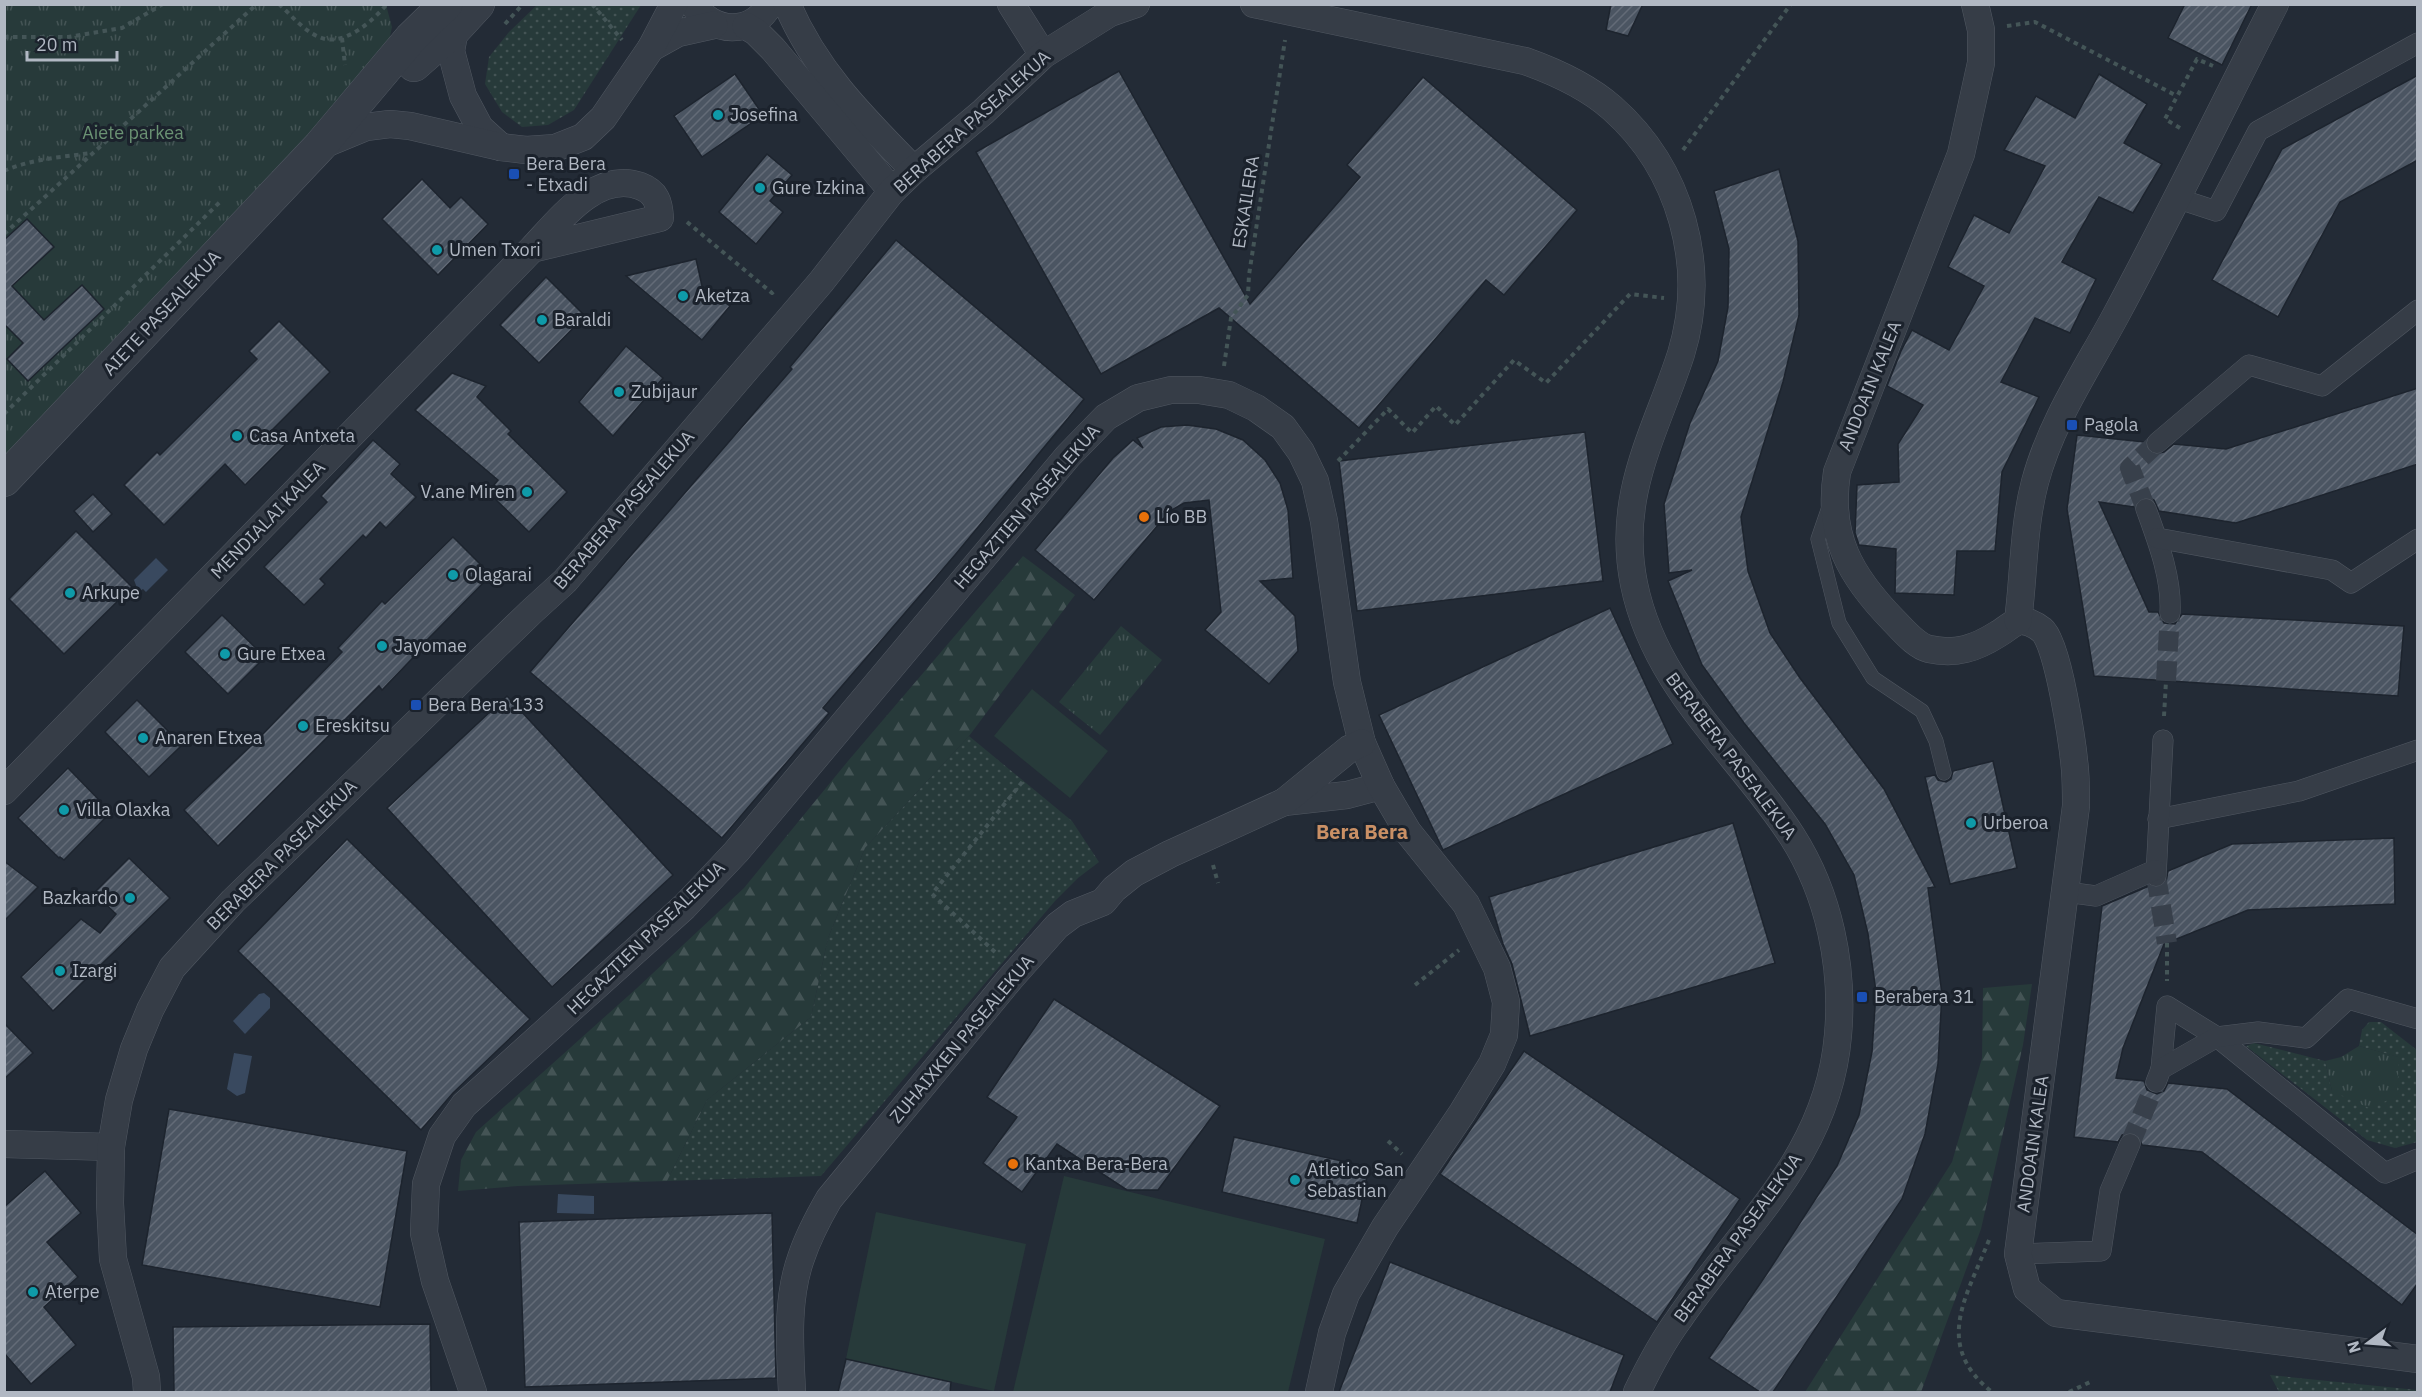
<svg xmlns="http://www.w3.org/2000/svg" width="2422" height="1397" font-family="'IBM Plex Sans',sans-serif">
<defs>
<pattern id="grass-dots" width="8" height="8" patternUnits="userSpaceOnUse" patternTransform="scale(1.5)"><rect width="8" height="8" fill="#273a3a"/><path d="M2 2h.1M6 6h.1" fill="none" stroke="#445455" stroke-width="1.8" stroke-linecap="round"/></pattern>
<pattern id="forest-firs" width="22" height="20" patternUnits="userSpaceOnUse" patternTransform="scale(1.5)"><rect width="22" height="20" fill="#273a3a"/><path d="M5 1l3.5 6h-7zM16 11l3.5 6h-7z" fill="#445455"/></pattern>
<pattern id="park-tufts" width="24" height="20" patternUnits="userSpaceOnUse" patternTransform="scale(1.5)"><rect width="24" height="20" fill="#273a3a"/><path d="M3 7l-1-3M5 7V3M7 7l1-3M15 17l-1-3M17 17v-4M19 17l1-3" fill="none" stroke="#445455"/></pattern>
<pattern id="building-hatch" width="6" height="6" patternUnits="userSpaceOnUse" patternTransform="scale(1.5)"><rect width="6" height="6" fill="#4b5562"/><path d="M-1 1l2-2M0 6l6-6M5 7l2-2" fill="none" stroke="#636b77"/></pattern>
</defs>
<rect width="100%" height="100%" fill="#232b36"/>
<g fill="url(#grass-dots)">
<polygon points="537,5 641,5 574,110 548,125 522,127 502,112 485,84 489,57 509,32"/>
<polygon points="969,736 1072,821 1099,862 1078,878 1055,901 821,1176 667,1181 707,1100 811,1017 828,938 865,848"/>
<polygon points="2369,1022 2381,1022 2417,1050 2417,1142 2395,1148 2367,1140 2246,1046 2254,1043 2325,1061 2332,1091 2398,1057 2359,1046 2362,1030"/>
<polygon points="2270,1375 2417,1390 2417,1392 2279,1392"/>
</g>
<g fill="url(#forest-firs)">
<polygon points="1023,556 1075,595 969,736 865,848 828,938 811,1017 707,1100 667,1181 518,1186 458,1191 461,1160 476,1132 637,988 744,888 848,761"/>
<polygon points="2032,984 2023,1045 1981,1229 1921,1392 1805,1392 1952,1162 1982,1058 1983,988"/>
</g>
<g fill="url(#park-tufts)">
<polygon points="5,5 386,5 392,27 387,50 5,457"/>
<polygon points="1121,626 1162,660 1100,735 1059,702"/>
<polygon points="2359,1046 2399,1057 2397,1095 2371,1109 2332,1091 2325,1061 2341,1057"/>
</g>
<g fill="#273a3a">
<polygon points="1032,689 1108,751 1070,798 994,736"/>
<polygon points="1064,1176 1325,1239 1288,1392 1013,1392"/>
<polygon points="876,1212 1026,1244 994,1391 846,1359"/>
</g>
<g fill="#39495f">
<polygon points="156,558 168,570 146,592 143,589 140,591 137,588 134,580"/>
<polygon points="264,993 270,998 270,1008 245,1034 233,1021 259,994"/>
<polygon points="234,1053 252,1056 245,1093 237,1096 227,1089"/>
<polygon points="558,1194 594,1196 594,1214 557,1213"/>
</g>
<g fill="url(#building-hatch)" stroke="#1d242e" stroke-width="1.5">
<polygon points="1611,4 1643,4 1628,36 1606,30"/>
<polygon points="2185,4 2252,4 2222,65 2168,38"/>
<polygon points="1119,71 1250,304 1360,177 1347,165 1423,77 1577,210 1504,295 1486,280 1359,428 1219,308 1101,374 976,152"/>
<polygon points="735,74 763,115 702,157 674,116"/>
<polygon points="2099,74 2147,104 2124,143 2162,164 2133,213 2099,197 2062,262 2096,279 2070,333 2035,318 2001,382 2039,397 2002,472 1995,551 1957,551 1954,595 1895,593 1896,549 1859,545 1855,533 1857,485 1899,482 1898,444 1923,405 1887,386 1901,351 1912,330 1949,350 1984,286 1948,267 1974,215 2009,233 2045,166 2004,150 2036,96 2075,118"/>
<polygon points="2418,75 2418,160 2340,202 2278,317 2212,280 2282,149"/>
<polygon points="767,154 792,175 770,201 783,212 756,244 719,212"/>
<polygon points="1779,169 1798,241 1799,315 1783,382 1741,517 1748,571 1770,633 1800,678 1884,789 1935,887 1928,888 1942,994 1938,1064 1925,1134 1902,1199 1773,1392 1760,1392 1709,1358 1766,1275 1837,1166 1859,1115 1872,1052 1876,992 1868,934 1854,875 1825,824 1744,723 1702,665 1668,581 1692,570 1669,573 1664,504 1690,423 1718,361 1728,307 1729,249 1714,191"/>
<polygon points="422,179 450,208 461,197 488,224 438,275 382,219"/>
<polygon points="27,219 54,247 12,286 44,320 82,285 104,309 28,381 7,359 23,343 4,324 4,240"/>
<polygon points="896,240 1084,399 955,555 823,708 829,713 722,838 530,672 792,369 790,367"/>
<polygon points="696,259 702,286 730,306 702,340 626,276"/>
<polygon points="546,277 585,316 539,363 500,325"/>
<polygon points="279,321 330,372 271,431 285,445 245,485 225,464 164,525 124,485 157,452 160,455 257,359 249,351"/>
<polygon points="626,346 663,378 613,436 579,402"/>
<polygon points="452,373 486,386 477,397 511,431 508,434 567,492 529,532 488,492 498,480 415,410"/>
<polygon points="2418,388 2418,464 2236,523 2159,511 2154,500 2147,497 2137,501 2134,507 2099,502 2149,612 2158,612 2164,623 2175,624 2182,614 2404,626 2398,696 2094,676 2067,509 2077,435 2145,442 2148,450 2154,454 2164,452 2174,444 2226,449"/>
<polygon points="1187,425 1216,429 1243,440 1265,460 1280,483 1288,510 1293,578 1260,581 1295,616 1298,651 1269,684 1205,630 1221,612 1209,500 1184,503 1170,511 1094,600 1035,550 1113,458 1133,440 1143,448 1137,438 1161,427"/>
<polygon points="1585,432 1603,581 1357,611 1339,461"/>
<polygon points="373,440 400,464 391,474 416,497 386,528 380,522 366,538 363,535 320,579 325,584 304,605 264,567 327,502 321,496"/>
<polygon points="93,494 112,514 93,532 74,511"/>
<polygon points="76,531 132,587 64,654 9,599"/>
<polygon points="453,537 491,575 425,642 427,643 382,690 379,686 218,846 184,810 260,737 342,652 338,648 382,601 385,604"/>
<polygon points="1610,608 1673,744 1443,850 1379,715"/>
<polygon points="222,615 265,657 228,694 185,652"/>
<polygon points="507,696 673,875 552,987 387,808"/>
<polygon points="137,700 182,745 149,777 105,732"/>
<polygon points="1993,761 2017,868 1950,884 1925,777 1935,775 1938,780 1946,782 1951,779 1953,771"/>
<polygon points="68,768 100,801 97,805 108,815 64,860 60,857 59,858 18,818"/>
<polygon points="1733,823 1775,963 1530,1036 1512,964 1503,944 1489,897"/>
<polygon points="2394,838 2395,904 2248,910 2164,944 2123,1048 2116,1078 2144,1081 2147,1090 2157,1094 2164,1091 2168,1083 2227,1089 2418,1235 2418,1283 2402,1305 2202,1152 2142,1145 2139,1136 2129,1132 2122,1135 2118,1142 2074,1137 2102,906 2149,886 2161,887 2166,882 2168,871 2232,844"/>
<polygon points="347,839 530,1019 453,1093 421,1130 238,951"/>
<polygon points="129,858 170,898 53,1011 21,977 81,919 100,933 116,914 94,893"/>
<polygon points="4,861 38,887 4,921"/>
<polygon points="1054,999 1220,1106 1158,1190 1127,1190 1057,1144 1022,1192 983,1163 1017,1117 987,1097"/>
<polygon points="4,1023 33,1053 4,1079"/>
<polygon points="1524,1051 1740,1199 1657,1322 1440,1174"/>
<polygon points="169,1109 407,1151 380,1307 142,1265"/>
<polygon points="1234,1137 1369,1167 1357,1223 1222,1192"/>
<polygon points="45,1171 81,1213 47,1242 78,1277 44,1307 76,1345 31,1384 4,1353 4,1207"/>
<polygon points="772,1213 776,1378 525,1387 519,1222"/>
<polygon points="1390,1262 1624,1355 1610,1392 1339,1392"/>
<polygon points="430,1324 431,1392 174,1392 173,1327"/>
<polygon points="846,1359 951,1382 950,1392 838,1392"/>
</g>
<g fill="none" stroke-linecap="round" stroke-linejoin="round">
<g stroke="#38404b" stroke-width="20" stroke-dasharray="20 10" stroke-linecap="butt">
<polyline points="2146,509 2130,468 2157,443"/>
<polyline points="2166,681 2170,613"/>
<polyline points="2156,876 2167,943"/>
<polyline points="2130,1144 2156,1082"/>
</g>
<g stroke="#515862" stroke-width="15">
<polyline id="service" points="1829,507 1818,539 1839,623 1873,678 1922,711 1936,741 1944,773"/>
</g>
<g stroke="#515862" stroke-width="21">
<g id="pedestrian">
<polyline points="2176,198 2216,211 2258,131 2418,43"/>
<polyline points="2157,443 2249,365 2322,386 2418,310"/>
<path d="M2146,509C2158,542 2172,578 2170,613"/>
<polyline points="2157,538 2332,570 2351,583 2418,539"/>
<polyline points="2158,819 2299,791 2418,750"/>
<polyline points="2156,876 2163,740"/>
<polyline points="2066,892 2096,896 2155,870"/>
<polyline points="2161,1069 2167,1006 2217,1037 2385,1173 2418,1159"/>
<polyline points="2156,1082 2161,1069 2217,1037 2258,1032 2306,1038 2348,999 2418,1019"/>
<polyline points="2018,1254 2101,1251 2110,1191 2130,1144"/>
</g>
</g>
<g stroke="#515862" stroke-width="28">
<g id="minor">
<path d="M693,4C712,34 752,36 770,4"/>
<path d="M787,4C816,72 863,118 914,170"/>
<polyline points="1011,4 1043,55"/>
<path d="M1254,4L1525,61C1556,72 1587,86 1612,108C1681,169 1708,266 1681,354C1655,434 1616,495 1634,584C1655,688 1737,751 1792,836C1829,894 1844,966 1838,1035C1828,1156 1743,1225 1679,1319C1662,1342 1649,1367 1637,1392"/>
<path d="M1975,4L1981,30V63L1961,154L1837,472C1827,536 1850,576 1894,621C1904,631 1916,646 1929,649C1956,655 1976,648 1998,634C2004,631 2011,624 2017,622C2025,619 2036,625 2042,630C2058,642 2073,746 2075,770C2076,782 2076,794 2076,806L2018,1254L2027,1289L2056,1313L2418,1359"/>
<polyline points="746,26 756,32 773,49 892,191"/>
<polyline points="455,29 451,51 463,96 480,128 501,147"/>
<polyline points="651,48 678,33 714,25"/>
<polyline points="320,146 366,127 390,124 410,126 501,147 526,150 555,148 583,137 603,118 651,48 674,4"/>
<path d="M2018,621C2024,575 2023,527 2035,482C2051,422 2087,369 2116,315C2171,213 2222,108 2275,4"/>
<path d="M4,791L532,249C558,222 596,170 640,186C656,192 659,202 660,218L532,249"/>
<polyline points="1284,802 1347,795 1381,786"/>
<polyline points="4,1144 111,1147"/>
<polyline points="147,1392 146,1377 113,1259 110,1203 111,1147 119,1100 134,1049 150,1010 172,968 233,901 531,612 565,581 821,282 892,191 914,170 983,112 1043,55 1110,13 1136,4"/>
<polyline points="473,1392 435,1281 424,1233 426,1184 442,1136 464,1105 684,907 736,852 1068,456 1106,417 1138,398 1171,390 1199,390 1229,395 1256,408 1283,427 1301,452 1315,481 1324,521 1347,682 1362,743 1381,786 1408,832 1466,904 1497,968 1506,1002 1504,1035 1492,1064 1462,1113 1385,1227 1346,1294 1332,1333 1319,1392"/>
<path d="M792,1392C790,1348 786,1300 801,1258C808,1237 818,1218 829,1199L1010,979L1057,926L1073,914L1103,902L1114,889L1134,873L1170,854L1284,802L1349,749L1362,743"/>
</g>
</g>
<g stroke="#515862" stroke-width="34">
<g id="tertiary">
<polyline points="414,65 455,29 478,4"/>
<polyline points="4,480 320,146 411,38 446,4"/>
</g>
</g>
<g stroke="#445557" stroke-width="4" stroke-dasharray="4.5 4.5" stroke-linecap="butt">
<path d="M279,4C291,15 304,31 319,37C343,48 373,21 387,4"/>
<polyline points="592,4 622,40"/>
<polyline points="505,24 523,4"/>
<polyline points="2007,26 2035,22 2177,96"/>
<polyline points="4,37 68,37 122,28 163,4"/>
<polyline points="342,38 345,65"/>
<polyline points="2180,128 2165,119 2197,59 2213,66"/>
<polyline points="1683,150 1791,4"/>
<path d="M4,171C31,159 62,157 91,153"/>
<polyline points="687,222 772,293 774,291"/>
<polyline points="4,234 257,4"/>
<polyline points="1224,366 1231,318 1248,295 1249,275 1285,40"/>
<polyline points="4,414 222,200"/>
<polyline points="1338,461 1388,409 1412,433 1436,406 1455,425 1514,360 1546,383 1630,294 1664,298"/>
<polyline points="2164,716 2166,681"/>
<polyline points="1213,865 1218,883"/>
<polyline points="2167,943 2167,981"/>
<polyline points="995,952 932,894 1023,781"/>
<polyline points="1415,985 1459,950"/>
<polyline points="1388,1141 1402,1154"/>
<path d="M1989,1240C1966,1298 1933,1345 1992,1392"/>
<polyline points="2069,1392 2090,1382"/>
</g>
<use href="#service" stroke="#363d47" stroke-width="14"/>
<use href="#pedestrian" stroke="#363d47" stroke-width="20"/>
<use href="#minor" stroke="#363d47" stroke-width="27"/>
<use href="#tertiary" stroke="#363d47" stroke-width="33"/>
</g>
<g fill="#0f9aa8" stroke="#1b222c" stroke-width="2">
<circle cx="718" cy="115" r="6"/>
<circle cx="760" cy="188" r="6"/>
<circle cx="437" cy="250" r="6"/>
<circle cx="683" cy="296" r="6"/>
<circle cx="542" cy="320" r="6"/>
<circle cx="619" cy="392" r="6"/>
<circle cx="237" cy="436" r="6"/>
<circle cx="527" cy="492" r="6"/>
<circle cx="453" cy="575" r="6"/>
<circle cx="70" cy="593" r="6"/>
<circle cx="382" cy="646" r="6"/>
<circle cx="225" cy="654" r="6"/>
<circle cx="303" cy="726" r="6"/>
<circle cx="143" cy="738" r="6"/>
<circle cx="64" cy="810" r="6"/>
<circle cx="1971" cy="823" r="6"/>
<circle cx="130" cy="898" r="6"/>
<circle cx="60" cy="971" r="6"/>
<circle cx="1295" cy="1180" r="6"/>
<circle cx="33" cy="1292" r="6"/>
</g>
<g fill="#1a4fb4" stroke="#1b222c" stroke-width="2">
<rect x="508" y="168" width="12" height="12" rx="3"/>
<rect x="2066" y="419" width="12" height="12" rx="3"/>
<rect x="410" y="699" width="12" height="12" rx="3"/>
<rect x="1856" y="991" width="12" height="12" rx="3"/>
</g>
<g fill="#e8710a" stroke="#1b222c" stroke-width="2">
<circle cx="1144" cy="517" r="6"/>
<circle cx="1013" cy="1164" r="6"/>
</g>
<g text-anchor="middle" stroke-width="6" stroke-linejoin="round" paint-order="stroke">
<g font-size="18" fill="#b1b8c3" stroke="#1b222c" text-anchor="start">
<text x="730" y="121">Josefina</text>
<text x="526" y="170">Bera Bera<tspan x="526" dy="21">- Etxadi</tspan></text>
<text x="772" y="194">Gure Izkina</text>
<text x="449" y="256">Umen Txori</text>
<text x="695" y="302">Aketza</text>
<text x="554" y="326">Baraldi</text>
<text x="631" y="398">Zubijaur</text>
<text x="2084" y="431">Pagola</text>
<text x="249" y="442">Casa Antxeta</text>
<text x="515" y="498" text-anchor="end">V.ane Miren</text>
<text x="1156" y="523">Lío BB</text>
<text x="465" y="581">Olagarai</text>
<text x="82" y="599">Arkupe</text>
<text x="394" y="652">Jayomae</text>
<text x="237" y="660">Gure Etxea</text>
<text x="428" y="711">Bera Bera 133</text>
<text x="315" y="732">Ereskitsu</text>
<text x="155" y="744">Anaren Etxea</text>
<text x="76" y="816">Villa Olaxka</text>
<text x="1983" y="829">Urberoa</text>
<text x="118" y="904" text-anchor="end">Bazkardo</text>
<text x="72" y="977">Izargi</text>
<text x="1874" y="1003">Berabera 31</text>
<text x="1025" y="1170">Kantxa Bera-Bera</text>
<text x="1307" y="1176">Atletico San<tspan x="1307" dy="21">Sebastian</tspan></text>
<text x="45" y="1298">Aterpe</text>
</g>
<g font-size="18" fill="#b1b8c3" stroke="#1b222c">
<text transform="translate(972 122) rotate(-42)" y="6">BERABERA PASEALEKUA</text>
<text transform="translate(1246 202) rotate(-81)" y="6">ESKAILERA</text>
<text transform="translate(162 313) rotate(-47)" y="6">AIETE PASEALEKUA</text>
<text transform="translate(1870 386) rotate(-68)" y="6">ANDOAIN KALEA</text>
<text transform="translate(1027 507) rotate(-49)" y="6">HEGAZTIEN PASEALEKUA</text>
<text transform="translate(624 510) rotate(-49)" y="6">BERABERA PASEALEKUA</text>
<text transform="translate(268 520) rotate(-46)" y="6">MENDIALAI KALEA</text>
<text transform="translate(1731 756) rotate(53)" y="6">BERABERA PASEALEKUA</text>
<text transform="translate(282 855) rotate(-45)" y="6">BERABERA PASEALEKUA</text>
<text transform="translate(646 938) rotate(-44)" y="6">HEGAZTIEN PASEALEKUA</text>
<text transform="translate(962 1039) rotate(-50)" y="6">ZUHAIXKEN PASEALEKUA</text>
<text transform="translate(2033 1144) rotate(-82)" y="6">ANDOAIN KALEA</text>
<text transform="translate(1738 1238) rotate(-54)" y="6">BERABERA PASEALEKUA</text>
</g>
<g font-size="18" fill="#6a9273" stroke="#1b222c">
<text x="133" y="139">Aiete parkea</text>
</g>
<g font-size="20" font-weight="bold" fill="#ca9065" stroke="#1b222c">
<text x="1362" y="839">Bera Bera</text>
</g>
</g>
<rect width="2422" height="1397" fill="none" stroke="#b1b8c3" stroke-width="12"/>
<g transform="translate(2368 1343) rotate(254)" stroke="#1b222c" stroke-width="4.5" paint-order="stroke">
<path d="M0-4.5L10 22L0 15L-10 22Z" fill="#b1b8c3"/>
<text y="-9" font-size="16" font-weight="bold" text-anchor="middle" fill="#b1b8c3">N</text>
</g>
<path d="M27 51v9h90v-9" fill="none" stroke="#b1b8c3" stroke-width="3"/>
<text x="36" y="51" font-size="18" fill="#b1b8c3" stroke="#1b222c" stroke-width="4.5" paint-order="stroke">20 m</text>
</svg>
